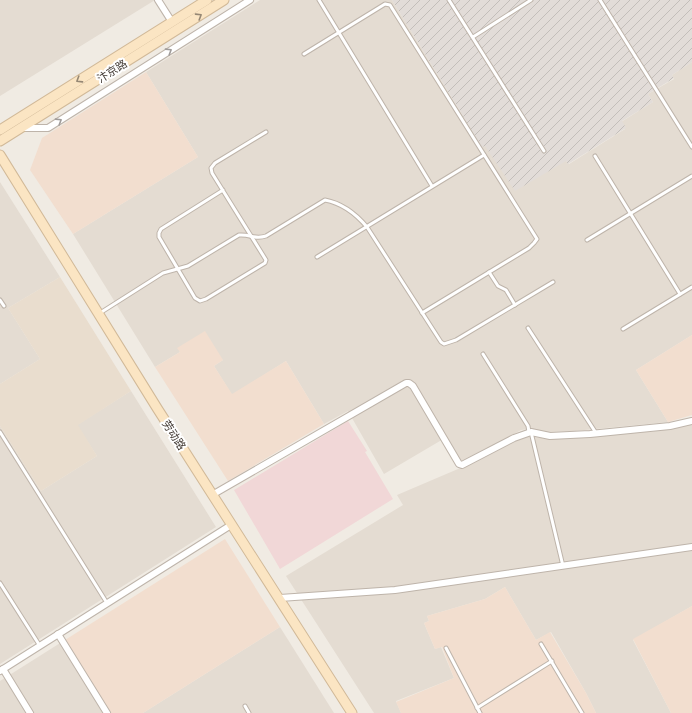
<svg xmlns="http://www.w3.org/2000/svg" width="692" height="713" font-family="'Open Sans','Noto Sans SC',sans-serif">
<defs>
<pattern id="industrial-furrows" width="10" height="10" patternUnits="userSpaceOnUse"><rect width="10" height="10" fill="#e2dcd8"/><path d="M-1 1l2-2M0 10L10 0M9 11l2-2" fill="none" stroke="#c3beba"/></pattern>
</defs>
<rect width="100%" height="100%" fill="#f0ebe3"/>
<g fill="#e4dcd2">
<polygon points="0,0 155,0 0,96"/>
<polygon points="260,0 392,0 482,147 485,146 566,161 569,164 625,129 621,122 653,102 648,94 674,79 672,75 692,62 692,335 636,370 668,422 574,431 547,432 528,429 521,430 465,461 458,460 445,438 384,474 348,411 324,424 286,361 232,395 214,366 223,360 178,348 180,352 155,367 73,234 198,157 146,72"/>
<polygon points="0,182 60,277 8,308 40,359 0,384"/>
<polygon points="131,391 216,527 0,664 0,426 41,491 97,456 77,425"/>
<polygon points="692,424 692,606 633,640 671,713 596,713 586,693 551,632 536,640 505,587 485,599 427,616 429,621 424,623 435,649 441,647 454,678 396,701 401,713 374,713 286,576 403,505 397,495 465,466 526,436 550,439 657,431"/>
<polygon points="280,627 334,713 143,713"/>
<polygon points="65,640 111,713 0,713 0,681"/>
</g>
<g fill="#f2decf">
<polygon points="146,72 198,157 73,234 30,170 42,138"/>
<polygon points="205,331 223,360 214,366 232,394 286,361 324,424 228,481 155,367 180,352 177,348"/>
<polygon points="692,335 692,415 668,422 636,370"/>
<polygon points="225,539 280,627 143,713 111,713 65,640"/>
<polygon points="505,587 536,640 550,632 586,693 596,713 401,713 396,702 454,678 442,647 435,649 424,623 429,621 427,616 485,599"/>
<polygon points="692,606 692,713 671,713 633,639"/>
</g>
<polygon fill="url(#industrial-furrows)" points="392,0 692,0 692,62 672,75 674,78 648,94 653,102 622,121 626,128 568,164 566,161 515,191 485,146 482,147"/>
<polygon fill="#e9ddce" points="60,277 131,391 78,425 97,456 41,491 0,426 0,384 40,359 8,308"/>
<polygon fill="#f1d7d7" points="348,421 367,451 365,452 393,499 280,569 234,490"/>
<g fill="none" stroke-linecap="round" stroke-linejoin="round">
<g stroke="#beb4aa" stroke-width="5">
<g id="lane">
<polyline points="319,0 432,186"/>
<polyline points="449,0 544,151"/>
<polyline points="600,0 692,147"/>
<polyline points="473,37 531,0"/>
<polyline points="304,54 385,4 390,5 537,239 534,243 529,248 422,313"/>
<polyline points="595,156 680,294"/>
<polyline points="223,190 161,229 159,233 159,237 195,298 200,301 206,299 265,263 266,260 212,173 211,168 215,163 266,132"/>
<polyline points="587,240 692,176"/>
<polyline points="317,257 484,155"/>
<polyline points="489,272 498,286 506,290 515,305"/>
<polyline points="0,300 4,306"/>
<path d="M100,313L163,273L188,266L239,235C251,234 254,240 266,236L325,200C341,203 356,214 367,227L441,342L444,344L456,340L553,282"/>
<polyline points="528,328 596,433"/>
<polyline points="623,329 692,287"/>
<polyline points="483,354 528,426 529,432"/>
<polyline points="0,432 107,603"/>
<polyline points="531,432 563,566"/>
<polyline points="0,583 40,646"/>
<polyline points="541,644 582,713"/>
<polyline points="446,648 480,713"/>
<polyline points="245,706 249,713"/>
<polyline points="477,708 552,661"/>
</g>
</g>
<g stroke="#beb4aa" stroke-width="8">
<g id="street">
<polyline points="158,0 172,22"/>
<polyline points="22,128 48,128 250,0"/>
<polyline points="212,495 406,383 409,383 413,386 459,464 462,465 514,438 531,432 550,436 590,434 670,426 692,421"/>
<polyline points="280,598 395,590 692,547"/>
<polyline points="58,634 107,713"/>
<polyline points="3,669 30,713"/>
<polyline points="0,671 231,525"/>
</g>
</g>
<g stroke="#d1b998" stroke-width="11">
<g id="secondary">
<polyline points="0,130 207,0"/>
<polyline points="0,141 224,0"/>
<polyline points="0,155 157,408 352,713"/>
</g>
</g>
<use href="#lane" stroke="#fff" stroke-width="3"/>
<use href="#street" stroke="#fff" stroke-width="6"/>
<use href="#secondary" stroke="#fbe5c3" stroke-width="9"/>
</g>
<defs><path id="oneway-chevron" d="M-2-3.5L2.5 0L-2 3.5" fill="none" stroke-width="1.6" stroke-linecap="round" stroke-linejoin="round"/></defs>
<g stroke="#958774">
<use href="#oneway-chevron" transform="translate(199 16) rotate(-32)"/>
<use href="#oneway-chevron" transform="translate(79 80) rotate(148)"/>
</g>
<g stroke="#a09c9a">
<use href="#oneway-chevron" transform="translate(169 51) rotate(-32)"/>
<use href="#oneway-chevron" transform="translate(59 121) rotate(-32)"/>
</g>
<g text-anchor="middle" stroke-width="4" stroke-linejoin="round" paint-order="stroke">
<g font-size="11" fill="#423a34" stroke="#fff">
<text transform="translate(112 71) rotate(-32)" y="4">汴京路</text>
<text transform="translate(174 435) rotate(57)" y="4">劳动路</text>
</g>
</g>
</svg>
